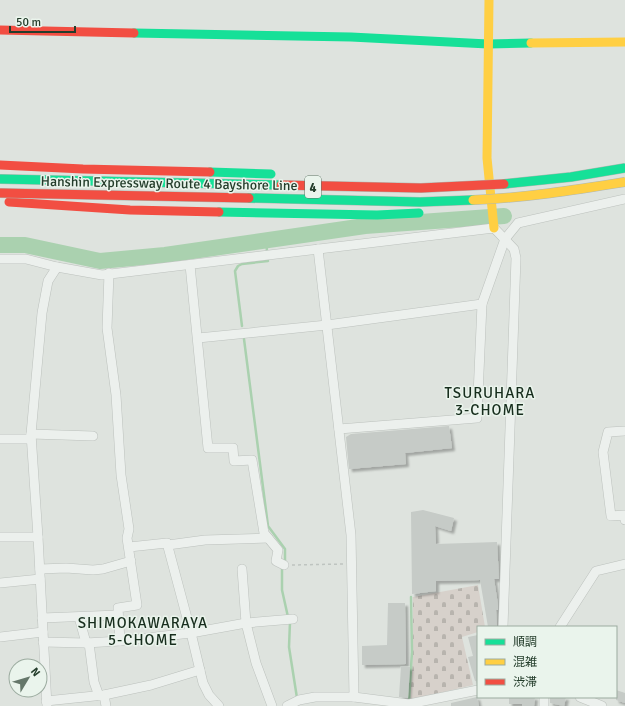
<svg xmlns="http://www.w3.org/2000/svg" width="625" height="706" font-family="Signika,'Noto Sans JP',sans-serif">
<defs>
<pattern id="cemetery-stones" width="16" height="16" patternUnits="userSpaceOnUse"><rect width="16" height="16" fill="#d7d1cb"/><path d="M2 7V4a2 2 0 0 1 4 0v3zM10 15v-3a2 2 0 0 1 4 0v3z" fill="#b8b4ae"/></pattern>
<filter id="shadow"><feDropShadow dx="3" dy="3" stdDeviation="1" flood-color="#0004"/></filter>
</defs>
<rect width="100%" height="100%" fill="#dee3de"/>
<polygon fill="url(#cemetery-stones)" points="478,585 485,627 478,627 478,632 462,637 473,685 410,700 413,657 413,597"/>
<g fill="none" stroke-linecap="round" stroke-linejoin="round">
<g stroke="#aad1af" stroke-width="2.5">
<polyline points="266,241 267,251"/>
<polyline points="242,326 235,271 238,266 242,264 268,261"/>
<polyline points="244,339 268,526 285,549 285,561"/>
<polyline points="282,569 282,590 288,617"/>
<polyline points="290,622 289,647 297,698"/>
<polyline points="409,701 412,652 411,597"/>
</g>
<polyline stroke="#aad1af" stroke-width="16" points="0,245 25,245 100,261 165,255 365,226 504,216"/>
</g>
<g fill="#c6cbc7" filter="url(#shadow)">
<polygon points="449,426 452,448 405,453 406,464 349,469 346,437 351,434"/>
<polygon points="423,510 454,518 451,531 435,526 436,544 497,542 499,579 494,579 498,605 498,610 496,610 497,627 488,627 480,580 436,581 436,591 412,594 411,512"/>
<polygon points="388,603 405,603 406,664 362,665 362,646 387,645"/>
<polygon points="478,635 478,681 475,681 468,657 473,656 468,637"/>
<polygon points="401,666 410,667 408,698 399,697"/>
<polygon points="616,690 625,693 625,703 616,700"/>
<polygon points="477,697 479,706 451,706 451,703"/>
<polygon points="509,697 535,697 534,706 522,706 522,704 509,704"/>
<polygon points="550,697 566,697 564,706 550,703"/>
</g>
<g fill="none" stroke-linecap="round" stroke-linejoin="round">
<g stroke="#bcc1bd" stroke-width="10">
<g id="street">
<polyline points="318,249 351,535 354,697"/>
<polyline points="0,259 26,259 57,267 102,275 494,228 514,249 516,258 503,627"/>
<polyline points="190,265 208,448 233,448 234,461 252,460 264,533 278,550 276,561 284,565"/>
<polyline points="109,273 107,328 116,395 121,475 129,529 127,538 137,605 118,608 120,641"/>
<polyline points="198,338 327,325 482,304"/>
<polyline points="339,429 477,418 482,304 505,239 518,223 625,199"/>
<polyline points="625,431 608,432 603,452 611,516 624,515 625,520"/>
<polyline points="31,434 93,436"/>
<polyline points="0,439 31,439"/>
<polyline points="0,537 38,537"/>
<polyline points="168,545 205,540 268,538"/>
<polyline points="129,547 167,543 191,633 203,683 209,695 219,706"/>
<polyline points="40,569 66,568 93,570 103,569 131,561"/>
<polyline points="242,569 246,623 256,663 272,706"/>
<polyline points="0,583 40,579"/>
<polyline points="79,617 86,643"/>
<polyline points="42,618 118,615"/>
<polyline points="560,627 596,571 625,564"/>
<polyline points="0,637 43,632"/>
<polyline points="43,642 86,643 120,641 191,633 246,623 293,619"/>
<polyline points="89,643 94,682 99,696"/>
<polyline points="104,695 106,706"/>
<polyline points="580,697 602,706"/>
<polyline points="46,701 104,695 151,685 200,670"/>
<polyline points="47,706 38,537 31,434 42,313 48,281 57,267"/>
<polyline points="287,706 299,700 315,697 354,697 409,704 478,690"/>
<polyline points="544,706 544,697"/>
</g>
</g>
<polyline stroke="#bec4c0" stroke-width="1.5" stroke-dasharray="3 3" stroke-linecap="butt" points="292,565 344,564"/>
<use href="#street" stroke="#ecf0ed" stroke-width="9"/>
<g stroke="#16e098" stroke-width="9">
<polyline points="134,33 351,37 488,44 531,43"/>
<polyline points="210,172 271,174"/>
<polyline points="219,212 377,215 419,213"/>
</g>
<g stroke="#ffcf43" stroke-width="9">
<polyline points="489,0 487,158 494,228"/>
<polyline points="531,43 625,42"/>
</g>
<g stroke="#f24e42" stroke-width="9">
<polyline points="0,30 134,33"/>
<polyline points="0,165 83,169 210,172"/>
<polyline points="9,202 130,210 219,212"/>
</g>
<g stroke="#b0b8b1" stroke-width="10" stroke-linecap="butt">
<g id="fast-bridge">
<polyline points="0,179 281,185"/>
<polyline points="504,184 571,177 625,168"/>
<polyline points="249,198 420,202 473,200"/>
</g>
</g>
<g stroke="#b0b8b1" stroke-width="10" stroke-linecap="butt">
<path id="slow-bridge" d="M473,200C524,198 575,190 625,182"/>
</g>
<g stroke="#b0b8b1" stroke-width="10" stroke-linecap="butt">
<g id="jam-bridge">
<polyline points="281,185 421,188 504,184"/>
<polyline points="0,193 249,198"/>
</g>
</g>
<use href="#fast-bridge" stroke="#16e098" stroke-width="9"/>
<use href="#slow-bridge" stroke="#ffcf43" stroke-width="9"/>
<use href="#jam-bridge" stroke="#f24e42" stroke-width="9"/>
</g>
<g text-anchor="middle" stroke-width="3" stroke-linejoin="round" paint-order="stroke">
<rect fill="#eaf4ec" stroke="#5f7465" stroke-width="1" x="305" y="176" width="16" height="22" rx="3"/>
<g font-size="13" font-weight="bold" fill="#243d2b">
<text x="313" y="192">4</text>
</g>
<g font-size="14" fill="#243d2b" stroke="#eaf4ec">
<text transform="translate(169 183) rotate(1)" y="5">Hanshin Expressway Route 4 Bayshore Line</text>
</g>
<g font-size="15" letter-spacing="1" fill="#172d1d" stroke="#eaf4ec">
<text x="490" y="398">TSURUHARA<tspan x="490" dy="17">3-CHOME</tspan></text>
<text x="143" y="628">SHIMOKAWARAYA<tspan x="143" dy="17">5-CHOME</tspan></text>
</g>
</g>
<rect x="477" y="626" width="140" height="72" fill="#eaf4ec" stroke="#9bab9f"/>
<rect x="485" y="639" width="20" height="6" fill="#16e098" stroke="#9bab9f"/>
<text x="513" y="646" font-size="12" fill="#243d2b">順調</text>
<rect x="485" y="659" width="20" height="6" fill="#ffcf43" stroke="#9bab9f"/>
<text x="513" y="666" font-size="12" fill="#243d2b">混雑</text>
<rect x="485" y="679" width="20" height="6" fill="#f24e42" stroke="#9bab9f"/>
<text x="513" y="686" font-size="12" fill="#243d2b">渋滞</text>
<g transform="translate(28 678) rotate(52)"><circle r="19" fill="#eaf4ec" stroke="#9bab9f"/>
<path d="M0-3L7 15L0 10L-7 15Z" fill="#65776a"/>
<text y="-6" font-size="11" font-weight="bold" text-anchor="middle" fill="#243d2b">N</text>
</g>
<path d="M10 26v6h65v-6" fill="none" stroke="#243d2b" stroke-width="2"/>
<text x="16" y="26" font-size="12" fill="#243d2b" stroke="#eaf4ec" stroke-width="3" paint-order="stroke">50 m</text>
</svg>
